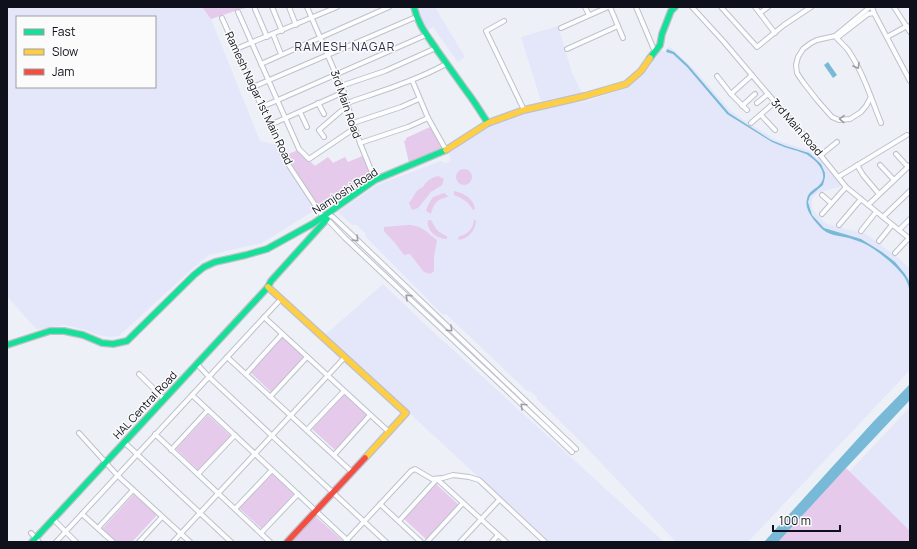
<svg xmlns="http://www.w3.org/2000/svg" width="917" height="549" font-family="Manrope,sans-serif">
<rect width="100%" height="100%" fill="#eef0f8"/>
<g fill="#e4e7f9" fill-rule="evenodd">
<path d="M7,7H202L211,19L260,141L277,145L287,166L315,210L262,243L209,255L192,269L119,336L112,337L97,335L85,330L64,325L42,329H36L7,296ZM17,17H155V87H17Z"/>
<polygon points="417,7 435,7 465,57 458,62 433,27 428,30 419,14"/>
<polygon points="558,26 572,73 582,93 541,101 521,37"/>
<polygon points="669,46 692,67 731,111 739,117 776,140 810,151 819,158 842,186 817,193 812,198 812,209 825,223 831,225 866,234 901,260 910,269 910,370 748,542 676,542 583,444 537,399 537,397 529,391 527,391 446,314 443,315 365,236 366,234 357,225 352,225 338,212 377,185 441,161 445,163 448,162 450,160 449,153 473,136 492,124 522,113 558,105 587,101 628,87 644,74 661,50 666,52"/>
<polygon points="383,284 428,327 664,542 550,542 501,498 325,335"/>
<polygon points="910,407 910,531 849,472"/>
</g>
<g fill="#e6caeb">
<polygon points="202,7 250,7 238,10 211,19"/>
<polygon points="430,127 443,149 409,163 404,141 406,140 406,138"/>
<polygon points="298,150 315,166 328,157 333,163 345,157 348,162 362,156 366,157 372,178 326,211 318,206 286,155"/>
<circle cx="464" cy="177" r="8"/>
<path d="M438,176L444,179L442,185L431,192L418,208L412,210L409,203C414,197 415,190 423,187C426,181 431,178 438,176Z"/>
<path d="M454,191C464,193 474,199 475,209L473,210C469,202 462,198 454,195Z"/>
<path d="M444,193L448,196L447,197C438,199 433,204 431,214L426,211L428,205L433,197Z"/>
<path d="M428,220H431C435,228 438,233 447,236V239C437,239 426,231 428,220Z"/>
<path d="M474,220H476C476,230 469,238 459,240L458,237C467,234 473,230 474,220Z"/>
<path d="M407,225C422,225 426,232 437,240L434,257V271L430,274L424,272L410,254L404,255L395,243L384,231V227Z"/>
<polygon points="282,337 305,358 272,393 249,371"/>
<polygon points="344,394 367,415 335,450 312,429"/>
<polygon points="208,415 231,436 199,471 176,449"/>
<polygon points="846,468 910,531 910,542 776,542"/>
<polygon points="271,473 294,494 262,529 239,508"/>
<polygon points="436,484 459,505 427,540 404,519"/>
<polygon points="134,494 157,515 132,542 117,542 102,529"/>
<polygon points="315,516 342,540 340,542 291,542"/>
</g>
<g fill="#78b9d8">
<path d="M667,49L674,52L688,65L729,113L771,140L786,146L809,153L821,164L825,173V177L823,185L810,196L808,202L812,215L824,228L861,239L882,252L895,262L905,274L908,279L910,284V292C909,288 908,284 906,280C901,269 875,248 863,243C859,241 854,240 849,238C840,236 827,235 821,228C814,220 804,210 807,199C808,191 817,189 821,183C828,173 817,161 809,156C806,153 802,153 798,151C789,149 781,146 772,142L727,114L687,67L673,54L666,52Z"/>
<polygon points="828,62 837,75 833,78 824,65"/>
<polygon points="910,384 910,400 846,468 778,542 764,542 873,422"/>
</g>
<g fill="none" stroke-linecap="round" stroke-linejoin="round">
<g stroke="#bfc0ca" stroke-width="6">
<g id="street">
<polyline points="272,7 282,31"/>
<polyline points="289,7 296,25"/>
<polyline points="307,7 341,86 360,143 375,180"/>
<polyline points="585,7 589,15"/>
<polyline points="610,7 623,38"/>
<polyline points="636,7 655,52"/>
<polyline points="692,7 724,42 768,94 809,141 846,187 910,239"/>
<polyline points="721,7 757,47 784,25 811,7"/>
<polyline points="755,7 775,33"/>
<polyline points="870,7 835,36 817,40 811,43 803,49 798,57 796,65 797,73 803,82 817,100 832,117 839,120 850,119 861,112 866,106 871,97"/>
<polyline points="872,7 874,13 910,81"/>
<polyline points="894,7 910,32"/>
<polyline points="255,9 267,37"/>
<polyline points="238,12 299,149 309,159 355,128"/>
<polyline points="760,13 768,7"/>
<polyline points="222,18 285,159 290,167 323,217"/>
<polyline points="504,21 486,31 524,110"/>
<polyline points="561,28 608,7"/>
<polyline points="273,34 281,54"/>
<path d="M835,36C839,41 844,45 848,50C863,72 871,98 881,123"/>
<polyline points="887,37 907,26"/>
<polyline points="837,38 868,14 874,13"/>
<polyline points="236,49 337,7"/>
<polyline points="567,49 618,26"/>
<polyline points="261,64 389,7"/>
<polyline points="717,76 731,94 747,110"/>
<polyline points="412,80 428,118 446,150"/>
<polyline points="341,86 385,71 436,48"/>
<polyline points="253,87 416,17"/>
<polyline points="731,94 752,75"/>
<polyline points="318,103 324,114"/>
<path d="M347,103C381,91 415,81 446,64"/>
<polyline points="757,103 768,94"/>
<polyline points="742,106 755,94"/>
<polyline points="262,107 426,35"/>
<polyline points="300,112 307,127"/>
<polyline points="761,115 775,130"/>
<polyline points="353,123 401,107 419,99"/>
<polyline points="751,123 775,102"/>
<polyline points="270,125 344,92"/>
<polyline points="324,137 319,130 341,111 348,107"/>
<polyline points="360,143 408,127 428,118"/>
<polyline points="896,154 908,167"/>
<polyline points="821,155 837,142"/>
<polyline points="857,165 863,175 879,194"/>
<polyline points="880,165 894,180"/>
<polyline points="838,177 907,135"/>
<polyline points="822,195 831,203"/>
<polyline points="868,205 910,165"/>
<polyline points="326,214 333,217 350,233 576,449"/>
<polyline points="822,214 846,187"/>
<polyline points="327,217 327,219 345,238 549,430 572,452"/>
<polyline points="883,217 910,191"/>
<polyline points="839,225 861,199"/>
<polyline points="899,230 910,219"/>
<polyline points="861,231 876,212"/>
<polyline points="879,241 892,225"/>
<polyline points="895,253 909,238"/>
<polyline points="264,317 389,432"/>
<polyline points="227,357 352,472"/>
<polyline points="197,364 209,377 386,542"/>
<polyline points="139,374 164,399"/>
<polyline points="246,374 282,334"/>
<polyline points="192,395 348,541"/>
<polyline points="270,397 307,357"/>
<polyline points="307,430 344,391"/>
<polyline points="79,433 117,475 190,542"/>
<polyline points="155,434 270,542"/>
<polyline points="124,442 231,542"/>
<polyline points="171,450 208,410"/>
<polyline points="334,455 370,415"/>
<polyline points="198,474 235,435"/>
<polyline points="380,504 421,542"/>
<polyline points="235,509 272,470"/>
<polyline points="82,514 113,542"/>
<polyline points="53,519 76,542"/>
<polyline points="399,521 437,479 506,542"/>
<polyline points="98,528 133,490"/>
<polyline points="31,533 39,542"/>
<polyline points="261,533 298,494"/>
<polyline points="56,542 281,299"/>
<polyline points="139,542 162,517"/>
<polyline points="173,542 345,357"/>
<polyline points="345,542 411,471 415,469 432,479 443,478 453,475 469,477 479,480 545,542"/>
<polyline points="427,542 463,503"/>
<polyline points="460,542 499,500"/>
<polyline points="492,542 498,535"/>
</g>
</g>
<g stroke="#bfc0ca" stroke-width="8">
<g id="fast">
<path d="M414,7C418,25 427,35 437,50C447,64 457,78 467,92C475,102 481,113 488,123"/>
<polyline points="650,58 660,45 662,34 671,11 675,7"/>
<polyline points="7,345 50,331 64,331 83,335 102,343 113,344 127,341 194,275 204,267 215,262 246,255 267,249 314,223 375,180 446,150"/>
<polyline points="32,542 268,287 271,281 327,219"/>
</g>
</g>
<g stroke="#bfc0ca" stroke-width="8">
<g id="slow">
<polyline points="446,150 488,123 524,110 585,96 626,84 641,71 650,58"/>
<polyline points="268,287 406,413 365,458"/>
</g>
</g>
<g stroke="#bfc0ca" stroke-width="8">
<polyline id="jam" points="287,542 365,458"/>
</g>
<use href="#street" stroke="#fcfdfe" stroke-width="4"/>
<use href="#fast" stroke="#16e098" stroke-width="5.5"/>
<use href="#slow" stroke="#ffcf43" stroke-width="5.5"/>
<use href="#jam" stroke="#f24e42" stroke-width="5.5"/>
</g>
<defs><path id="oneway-chevron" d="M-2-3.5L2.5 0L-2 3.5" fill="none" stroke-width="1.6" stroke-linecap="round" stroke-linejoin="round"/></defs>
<g stroke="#9d9ea3">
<use href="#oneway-chevron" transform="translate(857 66) rotate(61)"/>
<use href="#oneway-chevron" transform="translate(842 119) rotate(-178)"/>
<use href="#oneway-chevron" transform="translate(356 239) rotate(45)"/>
<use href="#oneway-chevron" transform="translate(408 297) rotate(-137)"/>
<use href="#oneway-chevron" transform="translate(450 329) rotate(43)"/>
<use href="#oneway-chevron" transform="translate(523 406) rotate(-137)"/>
</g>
<g text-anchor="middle" stroke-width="3" stroke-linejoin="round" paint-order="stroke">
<g font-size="11" fill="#0e101b" stroke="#fbfbfb">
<text transform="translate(259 98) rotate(65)" y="4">Ramesh Nagar 1st Main Road</text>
<text transform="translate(346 104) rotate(71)" y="4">3rd Main Road</text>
<text transform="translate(797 127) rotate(49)" y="4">3rd Main Road</text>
<text transform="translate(345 191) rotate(-33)" y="4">Namjoshi Road</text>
<text transform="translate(145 405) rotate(-47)" y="4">HAL Central Road</text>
</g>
<g font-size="12" letter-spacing="1" fill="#292c46" stroke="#fbfbfb">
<text x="345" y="51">RAMESH NAGAR</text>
</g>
</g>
<rect width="917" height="549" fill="none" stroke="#0e101b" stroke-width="16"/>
<rect x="16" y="16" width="140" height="72" fill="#fbfbfb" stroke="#9c9da1"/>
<rect x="24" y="29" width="20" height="6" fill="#16e098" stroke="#9c9da1"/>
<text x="52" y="36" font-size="12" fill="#0e101b">Fast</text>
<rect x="24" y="49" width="20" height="6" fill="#ffcf43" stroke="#9c9da1"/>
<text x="52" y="56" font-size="12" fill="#0e101b">Slow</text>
<rect x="24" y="69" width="20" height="6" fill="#f24e42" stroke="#9c9da1"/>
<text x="52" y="76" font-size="12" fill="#0e101b">Jam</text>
<path d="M773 525v6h67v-6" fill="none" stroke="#0e101b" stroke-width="2"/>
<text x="779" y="525" font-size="12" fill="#0e101b" stroke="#fbfbfb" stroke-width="3" paint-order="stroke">100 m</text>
</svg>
